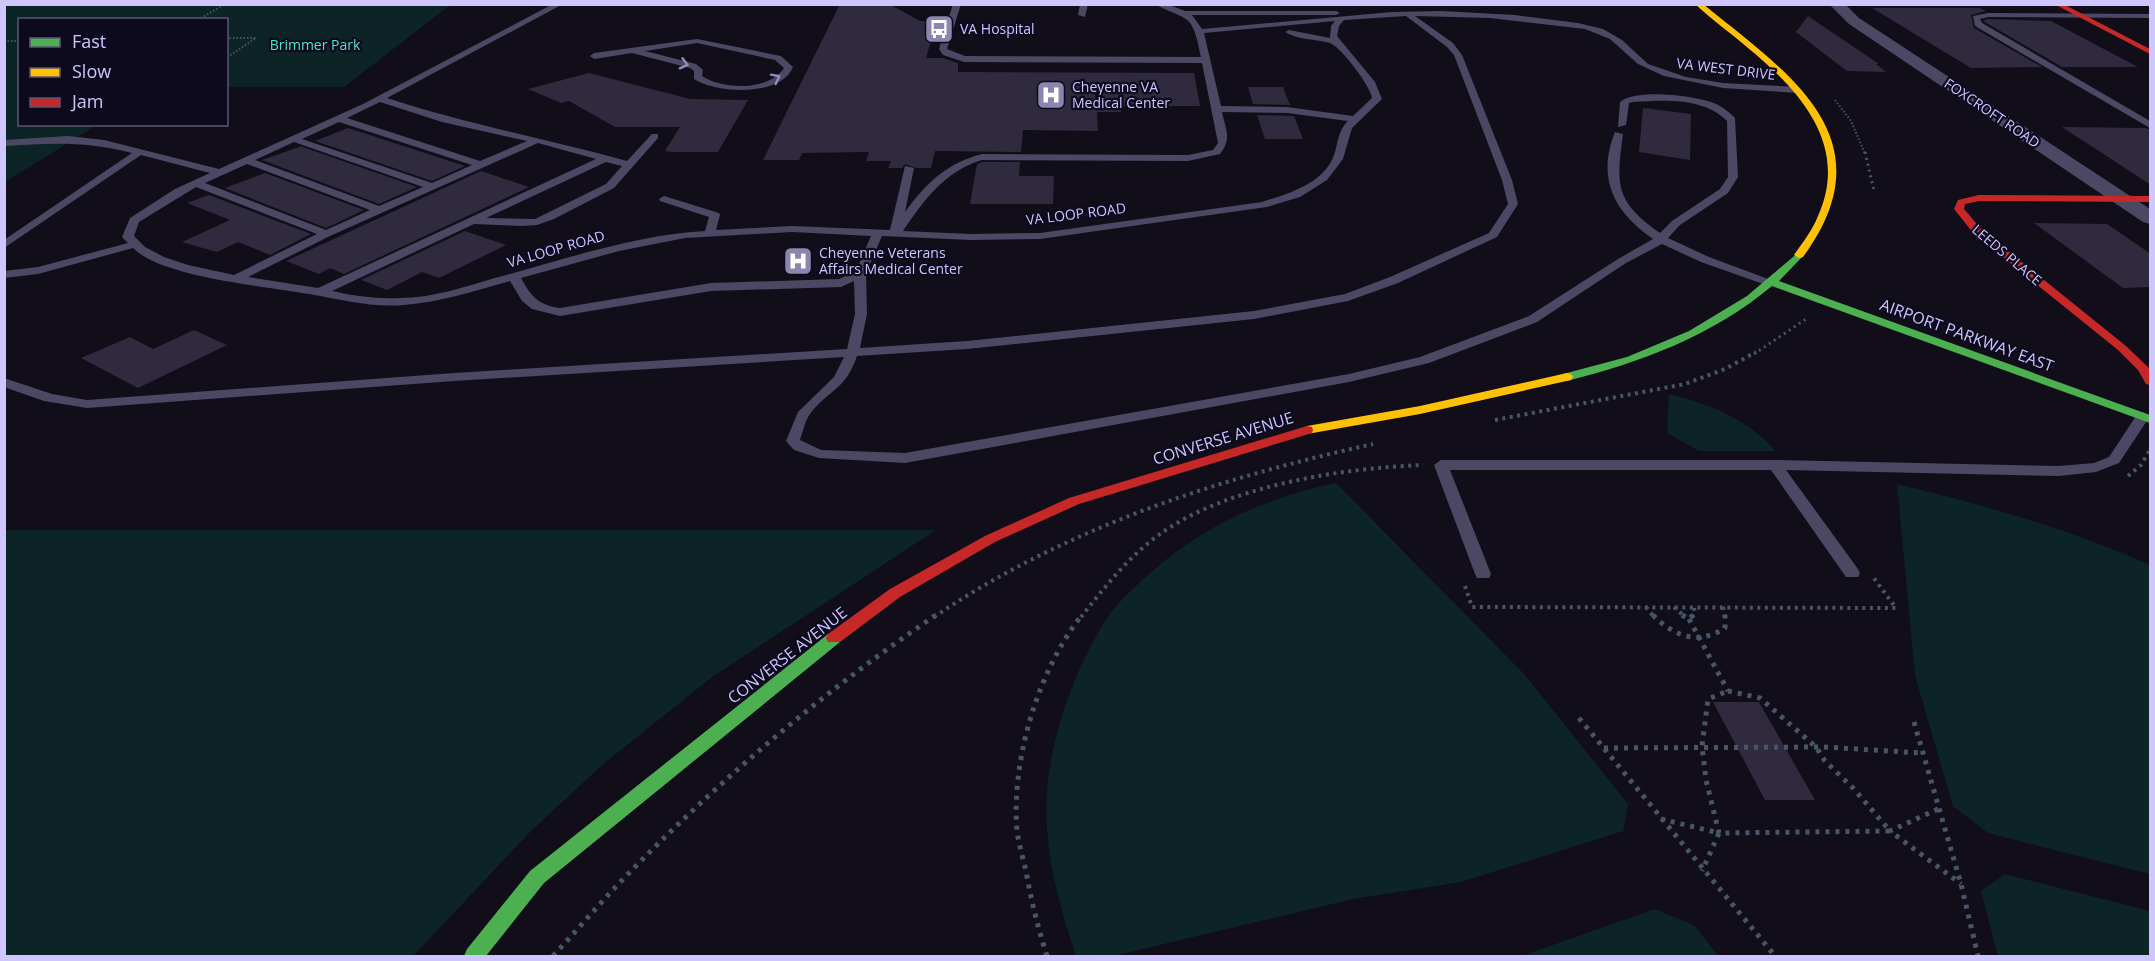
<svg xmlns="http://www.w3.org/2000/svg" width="2155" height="961" font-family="'Open Sans',sans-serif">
<rect width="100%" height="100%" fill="#110e1a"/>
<g fill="#0d2426">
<polygon points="5,5 450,5 344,87 227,87 226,20 20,20 20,124 97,125 5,182"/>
<path d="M1669,394C1709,404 1748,419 1775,451H1699L1667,433Z"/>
<path d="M1336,483L1525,675L1628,804L1623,831L1461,882L1353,899L1113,956H1076C1062,914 1050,873 1047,828C1044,785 1052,744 1066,704C1077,672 1091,642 1110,614C1120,600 1135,587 1148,575C1202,526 1265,498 1336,483Z"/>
<path d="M1897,484C1984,505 2069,529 2150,565V874L1988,833L1953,806L1915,676Z"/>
<polygon points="5,530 936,530 712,677 602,765 529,833 413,956 5,956"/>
<polygon points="2005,874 2150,911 2150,956 1998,956 1981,891"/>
<polygon points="1655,909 1695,926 1718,956 1522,956"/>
</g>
<g fill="#2f2a3d">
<polygon points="840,4 889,4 920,21 937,21 926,58 943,58 958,63 958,72 1194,73 1200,106 1121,106 1121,112 1097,112 1098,131 1023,130 1021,152 935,151 931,168 916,168 905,164 902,168 888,168 891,161 866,161 869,152 802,153 799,160 763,160"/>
<polygon points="1872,8 1980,8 1986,11 1971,15 1974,28 2042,67 1971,68"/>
<polygon points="1808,16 1879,64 1876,64 1886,72 1847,71 1796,32"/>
<polygon points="1988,19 2051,21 2138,67 2062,67 1983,21"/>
<polygon points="589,73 690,99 748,100 718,152 672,152 665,151 680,127 615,127 569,101 561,103 528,89"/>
<polygon points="1248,87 1283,87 1290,105 1253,104"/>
<polygon points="1643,108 1691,114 1690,160 1639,152"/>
<polygon points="1257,115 1294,116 1303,139 1265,139"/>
<polygon points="2062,127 2145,128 2151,130 2151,185"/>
<polygon points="348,128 465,166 432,181 315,141"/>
<polygon points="299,147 300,146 417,187 379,204 262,160"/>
<polygon points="982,162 1020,162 1019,176 1054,176 1053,204 970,204 977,164"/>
<polygon points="481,171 529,187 344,274 330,268 319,274 286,261"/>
<polygon points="265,173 364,210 326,228 225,188"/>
<polygon points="209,195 311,234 270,255 238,242 217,252 182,242 230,220 187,203"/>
<polygon points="2034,223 2107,224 2151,254 2151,287 2123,288"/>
<polygon points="465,231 506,245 439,278 422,272 387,290 361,280"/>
<polygon points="194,330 227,345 138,388 81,358 130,337 153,349"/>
<polygon points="1713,702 1759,702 1815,800 1765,800"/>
</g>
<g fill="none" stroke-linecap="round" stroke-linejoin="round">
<g stroke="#475666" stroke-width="2" stroke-dasharray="1.5 2" stroke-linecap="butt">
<polyline points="198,20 225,4"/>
<polyline points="226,38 256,38 226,58"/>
<polyline points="4,41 20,41"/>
<polyline points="1835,100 1851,121 1865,154"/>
</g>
<g stroke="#475666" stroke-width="3" stroke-dasharray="2 4" stroke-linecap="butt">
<polyline points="1865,152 1874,191"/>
<polyline points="1754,354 1806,319"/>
</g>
<g stroke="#475666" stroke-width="4" stroke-dasharray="3 4.5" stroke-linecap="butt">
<polyline points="1495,420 1685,384 1725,369 1756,352"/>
<polyline points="2128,476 2141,465 2150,450"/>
<polyline points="1465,586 1472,607 1896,608 1873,577"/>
<polyline points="1646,607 1654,617"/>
<polyline points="1674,607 1685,617"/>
<polyline points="1723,607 1725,617"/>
<path d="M934,617C1065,528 1219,478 1373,444"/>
<path d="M1081,617C1104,588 1129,556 1160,534C1227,486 1342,468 1423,465"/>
<polyline points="1692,617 1695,614 1694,608"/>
</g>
<g stroke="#475666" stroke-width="5" stroke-dasharray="4 6" stroke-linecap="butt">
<path d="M1653,615C1674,637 1699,645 1725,628V615"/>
<polyline points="1682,615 1689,619 1693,615"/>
<polyline points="1689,619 1728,691"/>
<polygon points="1728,691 1760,698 1816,747 1825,761 1853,788 1890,831 1719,833 1706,780 1702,746 1708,699"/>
<polyline points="1579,718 1775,956"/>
<polyline points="1914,722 1961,884 1978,956"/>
<polyline points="1604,748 1824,747 1922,753"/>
<polyline points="1938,809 1890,831 1961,884"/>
<polyline points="1661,819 1719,833 1702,871"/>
<path d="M553,956C580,927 605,897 633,869C725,775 827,689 936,615"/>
<path d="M1047,956C1038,928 1031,900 1026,871C1023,858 1019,845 1017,831C1011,761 1038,670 1082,615"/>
</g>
<g fill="#4a4863" fill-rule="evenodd">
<path d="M553,4H563L387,98C466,124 548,139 627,161L652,134H658V138L614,188L554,219L537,225L523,226L474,224L332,291C354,296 377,299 400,298C432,298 464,287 495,278C563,260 634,235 705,231L709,217L660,201L659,199L664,196L719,213L720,215L716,230L792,226L890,230L905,166L914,168L905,212C926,183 947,163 982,154L1188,155L1213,150L1218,143L1202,63L964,62L943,55L939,49L953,4H961L947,49L965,56L1201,57C1192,12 1190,22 1154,4H1167L1185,11H1336L1340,13L1336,15H1192L1202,29L1392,12L1441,11L1515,15L1578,23L1603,29L1622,40L1648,64L1686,77L1723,83L1798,87L1802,90L1798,93L1723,88L1664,76L1638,64L1610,39L1585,29L1490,18L1415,16L1453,43L1462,55L1512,180L1518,204L1497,237L1398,283L1348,301L1254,319L967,349L857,356C845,391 829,389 810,414C805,421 803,431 800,440L821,450L905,453L1349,374L1420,357L1529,316L1618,259L1653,239C1615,213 1596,179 1615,132L1623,134C1616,186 1615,201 1660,233L1672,221L1720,189L1728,177L1727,121C1704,97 1664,100 1633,102L1629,103L1626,125L1618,127L1620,102C1637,88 1697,96 1716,104C1724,108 1729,112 1735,118L1738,177L1728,193L1680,225L1668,238L1709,257L1779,283L1777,286H1769L1701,262L1662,244L1626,263L1537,322L1429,363L1349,382L905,463L819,458L794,450L786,441L798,412L834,377L844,357L454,381L87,408L44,401L4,387V378L52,394L87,400L454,373L847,349L855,314L854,281L841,287L711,291L560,316L532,309L522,301L510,281C475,291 440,302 404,305C371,308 340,299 309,294C266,286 163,278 133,248L38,274L4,278V271L38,267L128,243L122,237L130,218L175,189L210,173L141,155L4,248V240L132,153C85,141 52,143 4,146V140L68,136L104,140L219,169L363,104ZM1406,16L1447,47L1454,55L1502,180L1508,204L1489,233L1390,277L1345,294L1254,311L967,341L860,348L867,314L866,273L882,236L971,240L1040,239L1267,207L1300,197L1327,180L1343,159L1352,128L1382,99L1375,82L1337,36L1339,26L1344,20ZM1335,21L1331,26L1330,38L1289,30L1285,32C1297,40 1316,39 1330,43C1341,47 1371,87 1372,98L1353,116L1287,107L1221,106L1204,33ZM380,102L442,122L527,141L480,161L347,118ZM1222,112L1287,113L1348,121C1338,130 1338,144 1334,155C1324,184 1287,194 1262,202L1040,233L971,234L903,231C924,200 945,171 982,160L1188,161L1220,154C1232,138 1226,131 1222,112ZM339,122L472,165L432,183L302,139ZM294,142L423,187L379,206L255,160ZM538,143L596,159L318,288L248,277L330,236ZM606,162L622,166L606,184L535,219L486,218ZM247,164L370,210L326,230L205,183ZM196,187L317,234L234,275L188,265L164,257L145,247L134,236L139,222ZM792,232L871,236L856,271L839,279L711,283L560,308C539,305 531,297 521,278L619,251L685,238Z"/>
<polygon points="1080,4 1088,4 1085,17 1078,15"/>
<polygon points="1988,13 2150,14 2150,18 1988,17 1980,19 1982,23 2150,121 2150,128 1975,26 1973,16"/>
<path d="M697,39L781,56L793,67C781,97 717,94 694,79V71L690,68L632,53L594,59L590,56L594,53ZM697,43L775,60L784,68C769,91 723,90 702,76L703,70L696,64L645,51Z"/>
<polygon points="2143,412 2150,416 2119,463 2096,472 2059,476 1786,470 1858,569 1860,573 1858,577 1846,577 1771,470 1450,470 1491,574 1489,578 1477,578 1475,574 1434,465 1441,460 1775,460 2059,466 2094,463 2109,457 2138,413"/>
</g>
<polygon fill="#4a4863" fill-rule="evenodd" points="1829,4 1845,4 1859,18 2150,209 2150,224 2143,222 1849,24"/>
<g fill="#4caf50" fill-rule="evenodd">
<path d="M1799,252L1804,255L1779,281L2150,415V423L1772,286C1712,336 1642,362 1567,381L1561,377L1563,374L1627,357L1689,331L1747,296Z"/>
<polygon points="834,632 840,634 842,638 840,642 544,883 486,956 464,956 467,949 530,871 828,634"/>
</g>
<g fill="#ffc107" fill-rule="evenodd">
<path d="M1695,4H1703C1789,74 1890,138 1803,257L1799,258L1794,255C1803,242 1812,231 1818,216C1850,145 1799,90 1748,48C1731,33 1712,20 1695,4Z"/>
<polygon points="1567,373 1571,374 1573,377 1571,380 1420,414 1307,434 1301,430 1307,426 1420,406"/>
</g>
<g fill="#c62828" fill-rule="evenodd">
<polygon points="2054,4 2063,4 2150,49 2150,54"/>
<polygon points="1979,195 2150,196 2150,202 1979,201 1965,204 1964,209 1982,230 2126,346 2149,368 2150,385 2146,384 2138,370 2118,350 1974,234 1954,209 1958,200"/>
<polygon points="1307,426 1312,427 1313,430 1312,433 1079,504 995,542 900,597 840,642 828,642 826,638 828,634 890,589 985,536 1069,498"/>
</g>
</g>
<defs><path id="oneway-chevron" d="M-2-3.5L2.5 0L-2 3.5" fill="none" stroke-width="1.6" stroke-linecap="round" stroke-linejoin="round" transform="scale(1.5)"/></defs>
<g stroke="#938db9">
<use href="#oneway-chevron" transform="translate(684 64) rotate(15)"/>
<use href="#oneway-chevron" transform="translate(776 78) rotate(-27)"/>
</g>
<defs>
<g id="bus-square" transform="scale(1.5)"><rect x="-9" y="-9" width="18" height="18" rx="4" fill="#8c86af" stroke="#0e0a1e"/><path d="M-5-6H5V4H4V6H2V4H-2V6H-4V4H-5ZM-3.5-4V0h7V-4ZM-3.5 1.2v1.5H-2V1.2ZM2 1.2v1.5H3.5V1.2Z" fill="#fff"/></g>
<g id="hospital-square" transform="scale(1.5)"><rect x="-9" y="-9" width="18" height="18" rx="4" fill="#8c86af" stroke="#0e0a1e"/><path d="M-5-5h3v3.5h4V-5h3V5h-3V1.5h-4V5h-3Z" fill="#fff"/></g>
</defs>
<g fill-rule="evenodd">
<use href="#bus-square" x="939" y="29"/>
<use href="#hospital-square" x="1051" y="95"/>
<use href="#hospital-square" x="798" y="261"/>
</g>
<g text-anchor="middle" stroke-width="4.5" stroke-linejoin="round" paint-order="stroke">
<g font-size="14" fill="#cfc6ff" stroke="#0e0a1e" text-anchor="start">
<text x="960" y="34">VA Hospital</text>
<text x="1072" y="92">Cheyenne VA<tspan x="1072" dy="16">Medical Center</tspan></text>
<text x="819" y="258">Cheyenne Veterans<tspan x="819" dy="16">Affairs Medical Center</tspan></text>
</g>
<g font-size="14" fill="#47eac8" stroke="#0e0a1e">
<text x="315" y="50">Brimmer Park</text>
</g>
<g font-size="14" fill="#cfc6ff" stroke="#0e0a1e">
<text transform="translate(1726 69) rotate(7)" y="5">VA WEST DRIVE</text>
<text transform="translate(1992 113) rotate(34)" y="5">FOXCROFT ROAD</text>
<text transform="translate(1076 214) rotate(-7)" y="5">VA LOOP ROAD</text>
<text transform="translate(556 249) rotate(-16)" y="5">VA LOOP ROAD</text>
<text transform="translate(2007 255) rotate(40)" y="5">LEEDS PLACE</text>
</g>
<g font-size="16" fill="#cfc6ff" stroke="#0e0a1e">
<text transform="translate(1967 335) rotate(20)" y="6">AIRPORT PARKWAY EAST</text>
<text transform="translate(1223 438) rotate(-17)" y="6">CONVERSE AVENUE</text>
<text transform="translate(787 655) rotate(-38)" y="6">CONVERSE AVENUE</text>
</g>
</g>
<rect width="2155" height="961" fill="none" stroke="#cfc6ff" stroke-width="12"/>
<rect x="18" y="18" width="210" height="108" fill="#0e0a1e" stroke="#5b5578" stroke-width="1.5"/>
<rect x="30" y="38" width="30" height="9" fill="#4caf50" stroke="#5b5578" stroke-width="1.5"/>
<text x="72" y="48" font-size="18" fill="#cfc6ff">Fast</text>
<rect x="30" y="68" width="30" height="9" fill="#ffc107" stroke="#5b5578" stroke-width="1.5"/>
<text x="72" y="78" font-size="18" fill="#cfc6ff">Slow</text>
<rect x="30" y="98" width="30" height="9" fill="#c62828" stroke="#5b5578" stroke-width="1.5"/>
<text x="72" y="108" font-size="18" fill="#cfc6ff">Jam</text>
</svg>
